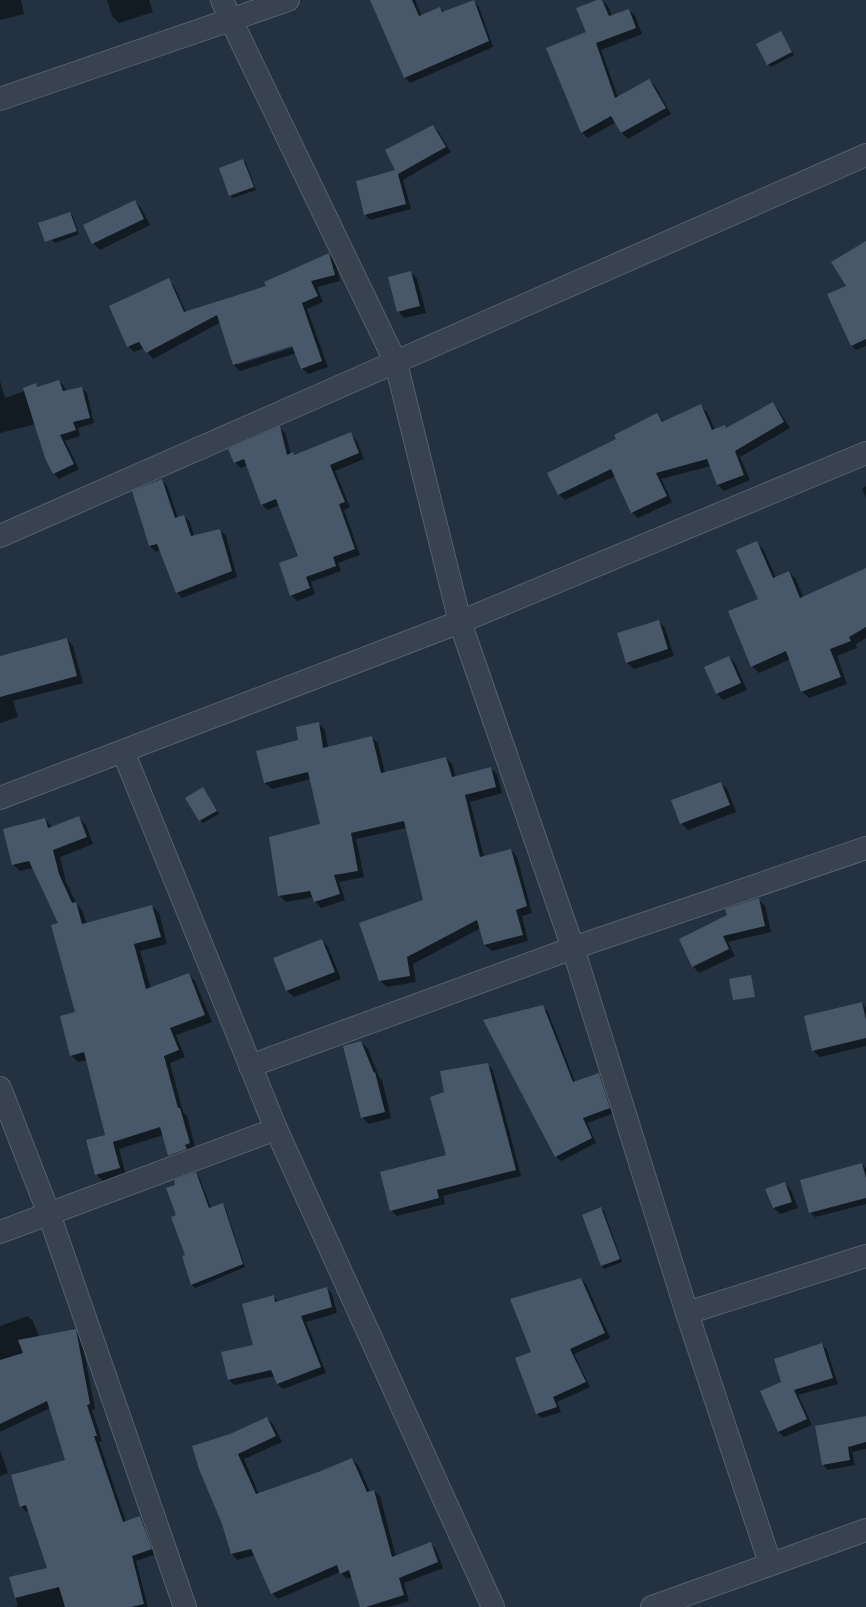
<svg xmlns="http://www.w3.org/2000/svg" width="866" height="1607" font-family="'Fira Sans Condensed',sans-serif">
<rect width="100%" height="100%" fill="#233140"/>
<g fill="#0007" fill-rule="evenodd">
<polygon points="0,0 21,0 24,14 0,20"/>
<polygon points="107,0 149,0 153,12 119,23 112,16"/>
<polygon points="384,0 415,0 422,16 440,8 444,12 474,1 479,7 493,47 410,83 405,78"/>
<polygon points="600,0 602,0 608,6 612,16 629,10 635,16 642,34 601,50 618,97 648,80 655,86 671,114 628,139 622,133 616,122 588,138 582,132 587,33"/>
<polygon points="781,32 794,55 771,67 768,64"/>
<polygon points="433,126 438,131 451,152 403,180 411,209 370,220 365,214 397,171"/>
<polygon points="243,160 246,163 256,190 233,198 230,195"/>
<polygon points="135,201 141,208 150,225 100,250 93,243 84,226"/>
<polygon points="70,213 73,216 79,234 55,243 52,240 49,220"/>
<polygon points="866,242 866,346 856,350 852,346 848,286"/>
<path d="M329,254L335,260L340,281L317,287L323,302L307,309L328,367L308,374L302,368L296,353L240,371L234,365L221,322L153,359L144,348L134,352L128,346L168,280L174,286L186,312L267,286ZM297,344L298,346L237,365V363Z"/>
<polygon points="411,272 417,279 426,313 404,318 398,311"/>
<polygon points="0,381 5,398 25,391 35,384 38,387 59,381 64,386 66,392 82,388 87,393 94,423 78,428 80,436 65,441 79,469 59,479 54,473 36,424 0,433"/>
<polygon points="772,403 778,409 790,428 740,457 750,480 724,491 718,485 710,466 661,479 672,502 638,518 632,512 615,476 565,500 559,494 617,440 657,415 664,422 701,406 707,412 715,430 725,426 727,429"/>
<polygon points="280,428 285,433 291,454 293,454 295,455 350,434 356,439 364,459 335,471 350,507 344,510 360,555 338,563 341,571 311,582 315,594 297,601 291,595 300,556 280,505 267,510 262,504 247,465 241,468 235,462"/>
<polygon points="162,480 167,486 178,518 184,516 190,522 194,536 220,530 226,536 237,577 182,598 177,592 160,550 156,552 150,546 134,492"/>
<polygon points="866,486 866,497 862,489"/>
<polygon points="756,542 763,549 776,578 789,572 796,579 803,597 866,569 866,638 856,644 857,648 837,656 847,684 809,698 802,692 790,659 759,673 752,666 759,600"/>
<polygon points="659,621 665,628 674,656 634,669 627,663 618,634"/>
<polygon points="67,639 73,646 83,683 13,701 18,717 0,723 0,666"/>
<polygon points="729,657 735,663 747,690 723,700 717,694 705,667"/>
<polygon points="318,723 325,730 328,748 371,737 378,743 385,773 446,758 452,764 456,777 491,768 497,774 502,793 470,802 484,857 511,850 517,857 532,913 522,916 528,941 492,951 485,945 481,928 413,964 416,982 387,987 380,980 424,901 406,828 356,839 364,877 339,882 345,900 321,908 315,901 314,897 286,902 279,895 322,825 311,779 272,789 265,783 257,752 299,741"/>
<polygon points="721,783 727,789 736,812 688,830 681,823"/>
<polygon points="203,788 219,814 203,823 200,820"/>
<polygon points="79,818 86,825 93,844 60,857 66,882 76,903 82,910 87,924 152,906 159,913 167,944 140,951 151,989 188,974 195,981 212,1022 176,1035 185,1057 170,1063 183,1112 187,1116 196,1150 175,1163 168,1156 163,1135 119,1149 126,1175 103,1181 96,1174 106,1136 87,1060 78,1062 71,1055 77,1013 59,924 34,868 20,871 13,864 45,819 52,827"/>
<polygon points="758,899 765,906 771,932 728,942 735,956 699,973 693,966"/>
<polygon points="322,940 328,947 341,979 294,997 287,991"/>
<polygon points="862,1003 866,1008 866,1046 820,1057 813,1050"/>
<polygon points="542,1007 548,1012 575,1082 599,1074 604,1079 614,1113 587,1123 596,1143 561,1161 556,1156"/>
<polygon points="361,1042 368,1049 379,1077 382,1080 391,1118 369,1124 362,1117"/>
<polygon points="487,1064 493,1070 521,1176 443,1196 445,1204 397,1216 391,1210 448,1156 445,1093"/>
<polygon points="862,1164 866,1168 866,1204 815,1217 810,1212"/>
<polygon points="195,1173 199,1177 211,1208 222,1204 225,1207 245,1267 195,1288 192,1285 183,1257 186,1256 177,1215"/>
<polygon points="785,1183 791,1190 798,1208 780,1214 774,1208"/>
<polygon points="601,1208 604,1211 622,1262 604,1269 601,1265"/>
<polygon points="581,1279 586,1284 610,1338 574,1354 590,1387 557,1402 561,1412 542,1418 537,1414 532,1353"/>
<polygon points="327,1288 332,1294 337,1313 306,1322 326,1373 283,1389 278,1384 275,1376 234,1385 229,1380 222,1353 254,1346 274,1297 279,1302"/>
<polygon points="28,1316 33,1321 39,1337 75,1330 81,1336 95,1409 92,1410 102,1441 99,1442 126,1522 140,1517 145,1522 156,1554 136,1561 148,1607 14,1607 18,1606 10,1578 48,1568 29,1511 26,1512 21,1506 67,1461 50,1408 0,1432 0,1326"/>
<polygon points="822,1344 827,1350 838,1384 798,1395 812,1425 784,1437 779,1432 761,1391 782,1382"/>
<polygon points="866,1417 866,1449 852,1452 855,1465 828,1470 823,1465"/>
<polygon points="267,1418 273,1424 282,1442 244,1459 259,1495 321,1472 352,1459 358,1465 370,1492 374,1491 380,1496 396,1557 430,1543 436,1549 443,1568 404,1583 409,1601 389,1607 361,1607 352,1577 347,1579 340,1572 278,1599 272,1593 255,1555 237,1560 232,1554 230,1435"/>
<polygon points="0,1450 8,1473 0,1476"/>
</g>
<g fill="#495869">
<polygon points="370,0 412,0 419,16 440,7 442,12 474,0 489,41 404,78"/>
<polygon points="597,0 602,0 609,16 629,9 636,28 596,43 615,98 649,79 666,108 621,133 611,116 581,133 546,48 586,32 576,8"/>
<polygon points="781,31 792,52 767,65 756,44"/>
<polygon points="433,125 446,147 398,174 406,204 364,215 356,181 395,170 385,150"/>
<polygon points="243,159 254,187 229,196 219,168"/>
<polygon points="135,200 144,219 92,244 83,225"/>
<polygon points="70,212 77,231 45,242 38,223"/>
<polygon points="866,241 866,339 851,346 827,294 846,286 831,262"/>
<polygon points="329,253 335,275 311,281 318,296 302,303 322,361 301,369 292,346 233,365 217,315 146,353 139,342 127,347 109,306 169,278 184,312 266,286 264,282"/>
<polygon points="411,271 420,306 397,312 388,277"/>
<polygon points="59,380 63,391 82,387 90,418 73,422 76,430 60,435 74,464 53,474 45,458 23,388 36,383 37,387"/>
<polygon points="773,402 784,422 735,451 744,475 717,485 707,459 656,473 667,496 631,513 611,469 558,495 547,473 616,439 614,435 657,413 662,422 701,404 712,430 725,425 726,428"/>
<polygon points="280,426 287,455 293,452 294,455 351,432 359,453 330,465 345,502 339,504 355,549 333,557 336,566 306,577 310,588 290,596 279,563 298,556 276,499 261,505 244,459 234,463 228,449"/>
<polygon points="162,479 175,518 184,515 191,536 220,529 232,571 176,593 157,544 149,546 132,491"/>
<polygon points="757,541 773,578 789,571 800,598 866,568 866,627 849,637 851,641 830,649 841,677 801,692 786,651 751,667 728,611 758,599 736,550"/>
<polygon points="659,620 668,649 626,663 617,633"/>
<polygon points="67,638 77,676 0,697 0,656"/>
<polygon points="729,656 741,683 716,694 704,667"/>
<polygon points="319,722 323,748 372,736 381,773 446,757 452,777 491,767 496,787 465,795 480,857 511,849 527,906 516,910 523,935 484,945 477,920 407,957 410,976 379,981 359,923 423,900 404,821 351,833 358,871 334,875 340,894 314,902 310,891 278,896 269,837 320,824 308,772 264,783 256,751 298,740 296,727"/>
<polygon points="721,782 730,805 680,824 671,800"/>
<polygon points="203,787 217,811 199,821 185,798"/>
<polygon points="79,816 87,837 53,850 59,874 72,903 76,902 82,924 152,905 161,937 134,944 146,989 189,973 205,1015 170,1028 179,1050 164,1056 178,1108 180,1108 190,1143 185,1145 187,1149 168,1156 160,1127 113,1142 120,1168 95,1175 86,1140 105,1135 84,1052 70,1056 60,1016 75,1012 51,925 58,923 29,861 12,865 3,829 45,818 48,828"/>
<polygon points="759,898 765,926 723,936 729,949 692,967 679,939 727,915 725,909"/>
<polygon points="322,939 335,972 286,991 273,958"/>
<polygon points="751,975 755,997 733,1000 729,979"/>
<polygon points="862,1002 866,1020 866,1038 812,1051 804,1016"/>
<polygon points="543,1005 573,1082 599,1073 610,1108 583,1118 592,1138 555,1157 483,1020"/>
<polygon points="361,1041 374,1073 375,1072 385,1112 361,1118 343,1046"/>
<polygon points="488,1063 516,1170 437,1190 439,1198 390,1211 380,1172 446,1155 430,1097 444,1092 440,1071"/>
<polygon points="862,1163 866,1178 866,1198 809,1213 800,1180"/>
<polygon points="196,1172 209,1208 223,1203 243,1264 191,1285 182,1256 185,1255 171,1217 176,1215 166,1188 175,1185 174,1180"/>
<polygon points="785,1182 792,1202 773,1208 765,1189"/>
<polygon points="601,1207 620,1259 601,1266 582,1215"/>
<polygon points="581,1278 605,1333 570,1349 586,1382 553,1397 557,1407 536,1414 515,1358 531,1352 510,1299"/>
<polygon points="327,1287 332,1307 301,1316 321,1367 277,1384 271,1370 228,1380 221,1352 253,1345 242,1304 274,1295 275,1302"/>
<polygon points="76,1329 90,1404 87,1405 97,1436 94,1436 123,1522 140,1516 152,1549 132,1556 144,1604 131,1607 65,1607 59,1587 15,1598 9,1577 47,1568 26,1505 20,1507 11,1475 65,1460 47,1401 0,1424 0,1360 23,1353 18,1340"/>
<polygon points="822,1343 833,1378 794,1390 807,1419 778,1432 760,1391 781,1382 774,1359"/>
<polygon points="866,1416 866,1442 848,1447 850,1460 822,1465 815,1426"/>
<polygon points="267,1417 276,1436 238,1454 256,1494 321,1471 352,1458 367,1492 374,1490 392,1557 431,1542 438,1562 399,1578 404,1595 366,1607 360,1607 349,1570 340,1574 337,1565 271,1594 251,1549 231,1554 222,1524 199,1469 192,1446 230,1434"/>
</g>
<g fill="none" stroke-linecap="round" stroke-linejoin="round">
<g stroke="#56616d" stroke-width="24">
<g id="minor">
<polyline points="222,0 231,20 396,363 460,622 573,948 687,1313 770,1563"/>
<polyline points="0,99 288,0"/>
<polyline points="0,536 866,155"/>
<polyline points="123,751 276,1129 493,1607"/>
<polyline points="0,798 460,622 866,453"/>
<polyline points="250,1066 573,948 866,848"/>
<polyline points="0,1088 49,1214 185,1607"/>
<polyline points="0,1232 276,1129"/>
<polyline points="687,1313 866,1256"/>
<polyline points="652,1607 866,1530"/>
</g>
</g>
<use href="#minor" stroke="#38434f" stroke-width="22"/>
</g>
</svg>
